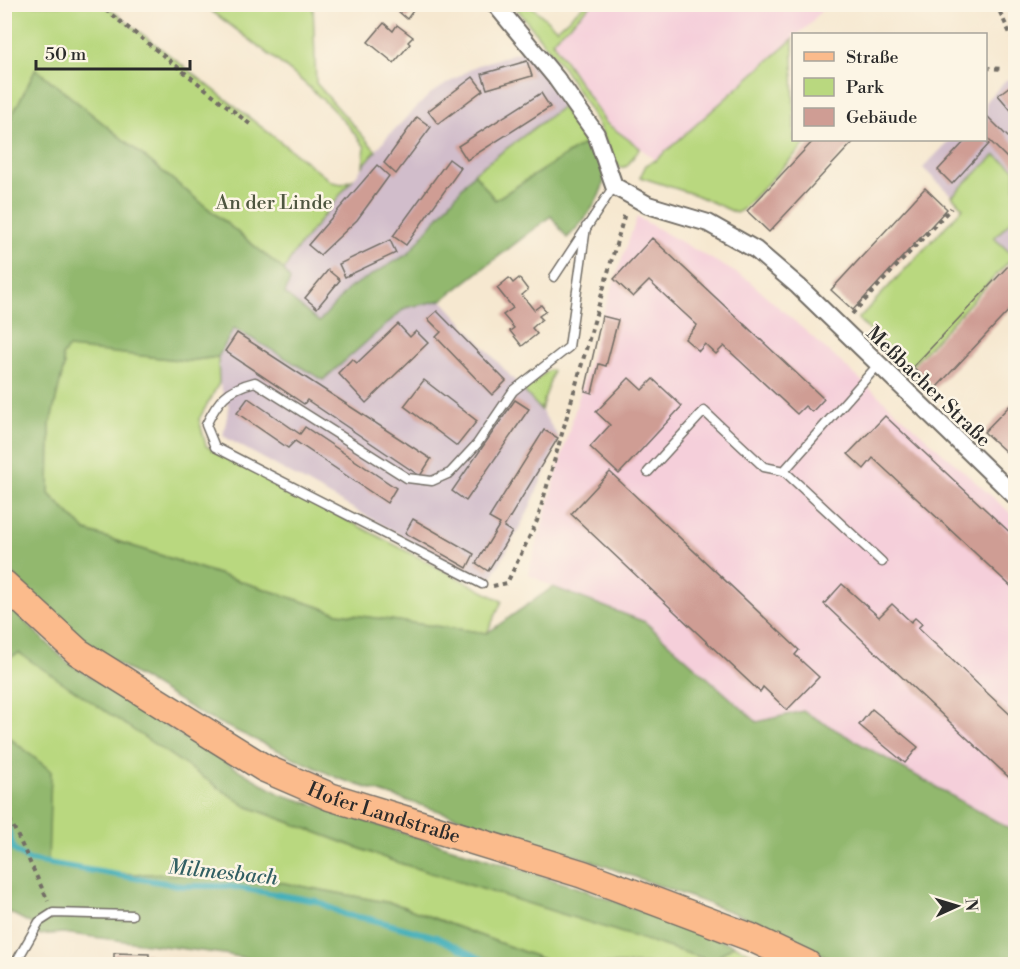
<svg xmlns="http://www.w3.org/2000/svg" width="1020" height="969" font-family="'Libre Bodoni',serif">
<rect width="100%" height="100%" fill="#fcf5e5"/>
<filter id="ink" filterUnits="userSpaceOnUse"><feTurbulence type="fractalNoise" baseFrequency=".0167" numOctaves="2"/><feDisplacementMap in="SourceGraphic" scale="12" xChannelSelector="R" yChannelSelector="G"/><feConvolveMatrix kernelMatrix="1 2 1 2 8 2 1 2 1" color-interpolation-filters="sRGB"/></filter>
<filter id="wash" filterUnits="userSpaceOnUse"><feTurbulence type="fractalNoise" baseFrequency=".008" numOctaves="4" result="noise"/><feDisplacementMap in="SourceGraphic" scale="24" xChannelSelector="R" yChannelSelector="G"/><feGaussianBlur stdDeviation="1.35" result="paint"/><feColorMatrix in="noise" values="0 0 0 0 0 0 0 0 0 0 0 0 0 0 0 0 0 1.4 0 .05"/><feComposite in="paint" operator="in"/></filter>
<g filter="url(#wash)">
<rect width="100%" height="100%" fill="#f6e8d0"/>
<g fill="#f5cfda">
<polygon points="591,5 826,5 807,27 798,34 794,34 793,39 656,160 606,123 552,41"/>
<polygon points="637,217 747,279 1015,517 1015,832 803,711 757,722 645,622 557,589 528,574 602,316"/>
</g>
<g fill="#d1bdcb">
<polygon points="528,49 562,107 474,173 408,254 349,288 319,322 285,294 290,280 284,270 297,249 387,137 430,94 476,66"/>
<polygon points="1015,78 1015,169 994,155 952,196 923,168 950,140 986,140 986,102 1006,80"/>
<polygon points="1015,217 1015,255 1014,256 994,238"/>
<polygon points="442,300 541,410 559,438 528,512 491,579 465,571 223,436 229,407 219,383 218,357 234,328 323,380 405,308"/>
</g>
<g fill="#b9d87f" stroke="#728255" stroke-width="1.5">
<polygon points="5,5 105,5 332,182 342,184 352,180 297,249 284,270 36,69 5,131"/>
<path d="M203,5H313L316,83L376,151L363,166L365,147C323,90 259,47 203,5Z"/>
<polygon points="514,5 530,5 557,29 584,5 591,5 552,41 606,123 640,148 627,166 621,168 615,164 597,122 564,69"/>
<polygon points="793,39 794,140 809,140 742,210 736,213 696,195 640,177 646,165 656,160"/>
<polygon points="562,107 585,143 495,200 474,173"/>
<polygon points="995,155 1015,169 1015,217 994,238 1014,256 908,370 858,319 963,208 952,196"/>
<polygon points="68,347 187,361 218,357 219,383 199,419 206,446 502,601 487,633 338,613 86,531 49,494 50,424 64,366 62,356"/>
<polygon points="549,370 553,371 541,410 523,390"/>
<polygon points="19,652 246,806 393,861 712,961 734,945 773,964 556,964 396,904 247,876 95,873 47,863 51,771 5,734 4,660"/>
</g>
<g fill="#92b86e" stroke="#5e724c" stroke-width="1.5">
<path d="M36,69L284,270L290,280L285,294L319,322L349,288L408,254L474,173L495,200L585,143C590,148 597,154 601,161C615,185 583,223 567,238L551,216L442,300L405,308L323,380L234,328L218,357L188,361L68,348L62,356L64,366L50,424L49,494L86,531L338,613L487,633L553,587L645,622L757,722L803,711L1015,832V964H841L761,923L586,859L340,779L206,717L87,645L20,583L5,564L4,131Z"/>
<polygon points="4,602 67,662 196,745 280,794 576,887 734,945 712,961 393,861 246,806 19,653 5,660"/>
<polygon points="4,734 51,771 48,863 95,873 247,876 396,904 556,964 268,964 266,962 224,954 63,933 38,935 32,924 5,910 8,844 4,838"/>
</g>
<g fill="none" stroke-linecap="round" stroke-linejoin="round">
<polyline stroke="#3bacb7" stroke-width="6" points="4,816 14,850 29,860 183,886 228,886 316,901 346,915 370,919 436,937 491,964"/>
</g>
<g id="blocks">
<g fill="#cf9d94">
<polygon points="390,4 418,4 407,19"/>
<polygon points="384,23 393,31 397,25 413,37 408,42 410,44 394,63 368,42"/>
<polygon points="527,61 532,76 487,89 482,74"/>
<polygon points="473,77 483,90 438,124 428,111"/>
<polygon points="1014,83 1016,85 1016,116 998,95"/>
<polygon points="541,93 550,107 467,160 458,146"/>
<polygon points="987,116 1016,145 1016,167 986,137"/>
<polygon points="417,117 431,127 396,174 384,163"/>
<polygon points="814,140 855,140 769,232 747,211"/>
<polygon points="966,140 984,140 989,144 952,184 938,170"/>
<polygon points="449,159 461,168 406,245 393,236"/>
<polygon points="377,165 389,176 357,220 320,255 308,245"/>
<polygon points="925,188 947,209 853,310 831,290"/>
<polygon points="652,238 824,399 812,412 805,406 797,414 724,346 716,354 705,344 699,351 685,339 697,325 649,281 633,297 614,279"/>
<polygon points="390,240 396,253 345,277 339,264"/>
<polygon points="1008,266 1016,273 1016,303 936,388 913,367"/>
<polygon points="328,270 340,280 317,308 305,298"/>
<polygon points="509,278 513,283 519,278 528,290 522,295 534,310 541,305 546,311 539,316 542,319 532,328 537,334 522,346 510,331 514,328 503,315 513,308 497,288"/>
<polygon points="437,311 506,381 492,395 436,337 441,332 428,319"/>
<polygon points="602,316 618,320 606,366 599,364 592,393 585,391"/>
<polygon points="398,324 410,337 416,331 428,343 366,403 338,373 352,359 357,363"/>
<polygon points="237,333 431,459 420,476 307,400 304,404 225,351"/>
<polygon points="629,378 642,390 653,379 682,406 619,474 590,447 610,425 596,412"/>
<polygon points="424,380 477,421 457,446 404,406"/>
<polygon points="248,398 300,434 305,427 396,488 387,503 295,441 288,448 237,413"/>
<polygon points="1016,399 1016,461 984,432"/>
<polygon points="515,400 529,409 466,501 452,491"/>
<polygon points="885,416 1016,538 1016,591 873,458 864,469 848,454"/>
<polygon points="544,430 558,438 504,527 512,532 488,571 476,563 500,524 489,518"/>
<polygon points="610,472 799,650 795,655 819,677 787,710 763,687 760,692 571,514"/>
<polygon points="413,519 474,554 467,568 405,533"/>
<polygon points="842,584 879,617 892,604 911,622 915,618 922,624 918,628 1016,720 1016,784 824,604"/>
<polygon points="872,709 918,747 905,763 859,725"/>
<polygon points="114,953 149,954 149,964 114,964"/>
</g>
</g>
</g>
<g filter="url(#ink)">
<use href="#blocks" fill-opacity="0" stroke="#726d65" stroke-width="1.5"/>
<g fill="none" stroke-linecap="round" stroke-linejoin="round">
<g stroke="#726d65" stroke-width="11">
<g id="lane">
<polyline points="554,277 614,186"/>
<polyline points="878,365 784,471 882,562"/>
<polyline points="648,472 704,411 764,467 784,471"/>
<path d="M482,584L215,447L206,425C218,400 227,389 255,382L407,478L432,481L450,473L477,444L513,391L569,347L586,227"/>
<polyline points="15,964 39,922 53,913 132,915"/>
</g>
</g>
<g stroke="#726d65" stroke-width="20">
<polyline id="street" points="495,4 556,78 596,134 614,186 648,205 708,223 756,250 798,286 1016,497"/>
</g>
<g stroke="#726d65" stroke-width="30">
<g id="primary">
<path id="s1" d="M4,584L78,652L264,768L331,797L582,874L750,937L807,964"/>
</g>
</g>
<g stroke="#726d65" stroke-width="4" stroke-dasharray="4.5 4.5" stroke-linecap="butt">
<polyline points="98,4 251,125"/>
<polyline points="996,4 1016,46"/>
<polyline points="986,68 1002,69"/>
<polyline points="852,314 951,208"/>
<polyline points="493,586 507,583 537,521 625,213"/>
<polyline points="4,802 6,811 48,901"/>
</g>
<use href="#lane" stroke="#fff" stroke-width="8"/>
<use href="#street" stroke="#fff" stroke-width="16"/>
<use href="#primary" stroke="#fbbb8c" stroke-width="27"/>
</g>
</g>
<g text-anchor="middle" stroke-width="5" stroke-linejoin="round" paint-order="stroke">
<g font-size="20" fill="#4e5640" stroke="#fcf5e5">
<text x="274" y="209">An der Linde</text>
</g>
<g font-size="20" fill="#2b2b2b" stroke="#fcf5e5">
<text transform="translate(929 386) rotate(44)" y="7">Meßbacher Straße</text>
<text dy="7" stroke="none"><textPath href="#s1" startOffset="448">Hofer Landstraße</textPath></text>
</g>
<g font-size="21" font-style="italic" fill="#315f63" stroke="#fcf5e5">
<text transform="translate(223 872) rotate(6)" y="7">Milmesbach</text>
</g>
</g>
<rect width="1020" height="969" fill="none" stroke="#fcf5e5" stroke-width="24"/>
<rect x="792" y="33" width="195" height="108" fill="#fcf5e5" stroke="#a8a49b" stroke-width="1.5"/>
<rect x="804" y="52" width="30" height="9" fill="#fbbb8c" stroke="#a8a49b" stroke-width="1.5"/>
<text x="846" y="63" font-size="18" fill="#2b2b2b">Straße</text>
<rect x="804" y="78" width="30" height="18" fill="#b9d87f" stroke="#a8a49b" stroke-width="1.5"/>
<text x="846" y="93" font-size="18" fill="#2b2b2b">Park</text>
<rect x="804" y="108" width="30" height="18" fill="#cf9d94" stroke="#a8a49b" stroke-width="1.5"/>
<text x="846" y="123" font-size="18" fill="#2b2b2b">Gebäude</text>
<g transform="translate(957 906) rotate(86)" stroke="#fcf5e5" stroke-width="4.5" paint-order="stroke">
<path d="M0-4.5L10 22L0 15L-10 22Z" fill="#2b2b2b"/>
<text y="-9" font-size="16" font-weight="bold" text-anchor="middle" fill="#2b2b2b">N</text>
</g>
<path d="M36 60v9h154v-9" fill="none" stroke="#2b2b2b" stroke-width="3"/>
<text x="45" y="60" font-size="18" fill="#2b2b2b" stroke="#fcf5e5" stroke-width="4.5" paint-order="stroke">50 m</text>
</svg>
